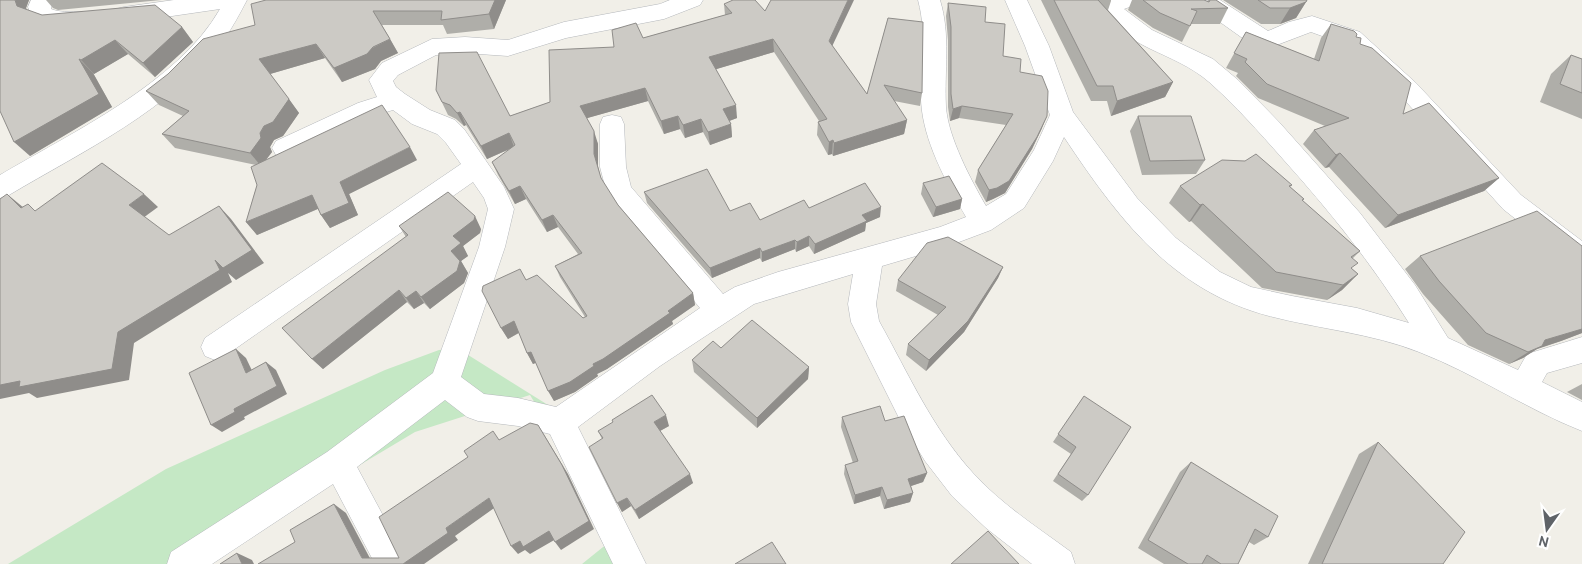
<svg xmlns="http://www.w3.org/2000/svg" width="1582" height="564" font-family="Cabin,sans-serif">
<rect width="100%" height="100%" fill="#f1efe8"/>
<polygon fill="#c5e8c5" points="457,348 548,405 638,564 582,564 608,543 586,488 530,395 415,432 221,548 189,564 8,564 166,469 385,370 439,350"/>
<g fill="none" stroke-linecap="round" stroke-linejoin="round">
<g stroke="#b5b8bc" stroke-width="1">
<g id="minor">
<path d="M31,0H53L51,9C63,14 75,10 87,13L90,19L87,25C67,30 51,27 33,20L28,7Z"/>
<path d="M174,0H247C240,13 233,27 224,39C171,110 83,151 9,195L0,198V175C71,133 178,83 220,9L124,23L116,21L113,15L116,9L124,7Z"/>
<path d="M670,0H703L700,5L664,19L566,38L508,56L465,53L436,55L398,75L393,81L396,87L405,94L430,110L455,120L464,129L504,187L514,209L505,247L461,377L484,394L518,398L556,407L700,308L623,216L606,190L600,167V124L603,117L612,115L621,117L624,124L626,167L631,187L723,294L735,287L778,272L940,227L966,217C948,185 927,148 922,111C917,72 929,41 918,0H940C951,36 944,70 946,107C948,137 971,180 986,206L1006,194L1034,150L1050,115L1025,46L1005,0H1027L1049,46L1073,112L1137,198L1176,238L1220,272L1251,287L1292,296L1357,308L1409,323C1372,264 1329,210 1282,158C1259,132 1235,105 1209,82C1172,50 1126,51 1099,5L1102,0H1138L1135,5L1124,9L1152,30L1213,59L1238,80L1279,122L1360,213L1415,285L1448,338L1518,370L1527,354L1582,337V363L1547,373L1542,382L1582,402V431C1526,409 1476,374 1419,352C1371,333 1319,329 1269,316C1171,290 1118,218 1064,137L1053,161L1024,208L991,230L943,248L882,266L876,304L879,321C908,373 932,428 973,473C1001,504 1037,527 1071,552L1075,564H1032L986,528L952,496L925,461L901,422L851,322L848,304L853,274L754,304L660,366L578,427L646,564H613L550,434L518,426L478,421L467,417L445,400L357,467L409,564H375L333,484L212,564H167L171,552L327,452L433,373L479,247L488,209L484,198L473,182L225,356L215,360L205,356L201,347L205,338L461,164L446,143L437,134L412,124L393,110L376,115L285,158L276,155L272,148L276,141L358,103L377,97L369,80L382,63L432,39L465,37L508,40L564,22L660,4Z"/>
<polygon points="1193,0 1220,0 1268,31 1289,22 1312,16 1360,32 1416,83 1521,195 1582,241 1582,267 1572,264 1503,209 1400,95 1344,44 1311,32 1269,48 1248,42 1196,5"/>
</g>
</g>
<use href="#minor" fill="#fff" fill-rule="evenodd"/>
</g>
<g fill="#afaea9">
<polygon points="0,0 29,0 26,8 27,10 42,15 182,27 193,42 155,77 128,54 94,74 93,73 112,107 30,156"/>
<polygon points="46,0 161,0 58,10 53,8"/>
<polygon points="266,0 506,0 494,29 447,34 443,25 382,25 398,53 381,61 375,69 342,82 325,58 270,74 299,113 283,136 274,140 270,147 272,152 266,160 417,160 349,194 358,215 330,228 321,215 318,209 257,235 246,222 257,185 256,165 175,148 162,134 183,116 159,105 146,91 255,25"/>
<polygon points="1041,0 1111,0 1111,1 1108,10 1173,82 1165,97 1111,116 1107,101 1091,101"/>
<polygon points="1132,0 1204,0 1207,1 1208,0 1216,0 1228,8 1220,24 1191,24 1182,42 1153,28 1128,10"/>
<polygon points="1223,0 1307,0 1306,2 1296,18 1280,24 1261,24"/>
<polygon points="948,3 985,22 1003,56 1020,72 1042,128 1032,149 1005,193 993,199 986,202 975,182 978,170 1006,125 959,118 950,121 948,107 948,40 946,16"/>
<polygon points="724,4 765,11 832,46 867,94 888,18 922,93 920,106 894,101 907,120 904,134 833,156 832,154 828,155 817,135 818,122 819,121 774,52 716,69 737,118 729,121 731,124 732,137 710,145 703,132 685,138 680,129 664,134 648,101 587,118 598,144 598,167 601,179 618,205 693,293 695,305 672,321 673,324 607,369 597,374 598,376 575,392 554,401 536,363 533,364 527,353 519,333 508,339 501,328 526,280 583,318 585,317 560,277 555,266 578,254 558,227 547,232 526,199 515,204 498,175 492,162 512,148 487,159 466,125 464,126 456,119 448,115 436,90 510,116 550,102 614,47 643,38 725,15"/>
<polygon points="1331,24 1356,37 1403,114 1499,178 1484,191 1385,228 1329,167 1325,168 1303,144 1314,130 1325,126 1258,98 1236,76 1238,73 1226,68 1246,32 1314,59 1321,38"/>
<polygon points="1571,55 1582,59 1582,119 1540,102 1551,74"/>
<polygon points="1138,116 1205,160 1196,174 1142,175 1130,131"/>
<polygon points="923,183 962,199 960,209 933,217 921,194"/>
<polygon points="1292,185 1290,187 1304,199 1302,201 1360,251 1352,259 1352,269 1358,274 1342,290 1327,300 1262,288 1191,221 1189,222 1169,203 1180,186"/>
<polygon points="644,192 730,211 760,220 809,208 880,217 866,223 865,231 814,254 809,246 796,252 795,249 762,262 760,258 712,278 647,203"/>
<polygon points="399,226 481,229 480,233 463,246 468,256 461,261 468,273 464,283 430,309 424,303 414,309 407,302 323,369 312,359 406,237"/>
<polygon points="1582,246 1582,333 1561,341 1537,349 1523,358 1509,364 1468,345 1423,294 1405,269 1420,256"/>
<polygon points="1003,267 998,278 964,332 926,371 906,355 908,344 938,315 896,291 898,280"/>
<polygon points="721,348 809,367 808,379 757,428 694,372 692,360"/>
<polygon points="1582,384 1582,400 1567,392"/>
<polygon points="1084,396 1088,495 1082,501 1053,481 1071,454 1053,442"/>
<polygon points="842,417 885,421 927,473 923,482 911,486 913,493 910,502 884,509 880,496 854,504 844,474 845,465 853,463 841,427"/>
<polygon points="669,426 660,431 693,483 639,519 631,506 622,512 602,439 598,431"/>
<polygon points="1378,442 1443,564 1308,564 1359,454"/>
<polygon points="1191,462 1268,537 1254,545 1249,542 1238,564 1164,564 1138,548 1180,472"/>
</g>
<g fill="#8f8d8a">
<polygon points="15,0 29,0 26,8 31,21 17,6"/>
<polygon points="495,0 506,0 494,29 489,14"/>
<polygon points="848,0 854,0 828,55 829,41"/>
<polygon points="1306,2 1296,18 1280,24 1290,8"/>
<polygon points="182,27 193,42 155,77 143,63"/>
<polygon points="390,39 398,53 381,61 375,69 342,82 334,68"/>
<polygon points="773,39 774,52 710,71 709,57"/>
<polygon points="115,40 128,54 94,74 81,60"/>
<polygon points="316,44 325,58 270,74 259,59"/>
<polygon points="79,59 93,73 112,107 30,156 14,142"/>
<polygon points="1173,82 1165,97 1111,116 1117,101"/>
<polygon points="645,88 648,101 584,119 580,106"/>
<polygon points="289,99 299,113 283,136 274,140 270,147 272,152 261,166 250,153 264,126"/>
<polygon points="736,105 737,118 724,123 723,109"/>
<polygon points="962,106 959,118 950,121 953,109"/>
<polygon points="460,112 466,125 464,126 457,113"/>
<polygon points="678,116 680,129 664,134 661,121"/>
<polygon points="1047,116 1042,128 1032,149 1005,193 993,199 986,202 989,190"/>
<polygon points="701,119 703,132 685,138 683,125"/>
<polygon points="907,120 904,134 833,156 834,143"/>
<polygon points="731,124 732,137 710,145 708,132"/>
<polygon points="594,131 598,144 598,167 604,191 594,154"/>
<polygon points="509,133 514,147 487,159 481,146"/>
<polygon points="833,140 832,154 828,155 829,142"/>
<polygon points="410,147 417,160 349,194 358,215 330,228 321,215 340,182"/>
<polygon points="1340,153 1329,167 1325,168 1336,155"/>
<polygon points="1499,178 1484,191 1385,228 1398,215"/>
<polygon points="520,186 526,199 515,204 509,191"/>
<polygon points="7,194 24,208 21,208"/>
<polygon points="144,194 158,207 143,218 129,205"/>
<polygon points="312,195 322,207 257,235 246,222"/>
<polygon points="962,199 960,209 933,217 936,207"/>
<polygon points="1203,204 1191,221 1189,222 1200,205"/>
<polygon points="219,206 231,219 264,263 236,280 228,273 232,282 134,343 129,380 37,398 29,393 0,399 0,385 118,332 215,260"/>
<polygon points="881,207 880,217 866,223 865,231 814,254 815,244 862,215"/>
<polygon points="553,215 558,227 547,232 542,220"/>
<polygon points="475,216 481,229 480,233 463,246 468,256 461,261 468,273 464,283 430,309 421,297 451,251 453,236"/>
<polygon points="809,236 809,246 796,252 797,242"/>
<polygon points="795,240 795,249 762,262 762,252"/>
<polygon points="760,248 760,258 712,278 710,268"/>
<polygon points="1003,267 998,278 964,332 926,371 929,360"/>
<polygon points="1358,274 1342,290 1327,300 1343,285"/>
<polygon points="399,290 407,302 323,369 312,359"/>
<polygon points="416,291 424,303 414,309 406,298"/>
<polygon points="693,293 695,305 672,321 673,324 607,369 597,374 598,376 575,392 554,401 548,391 668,311"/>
<polygon points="514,321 520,332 508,339 501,328"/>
<polygon points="1582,329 1582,333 1561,341 1537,349 1523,358 1509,364 1530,351 1526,352 1545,340"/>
<polygon points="236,349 246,358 257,381 246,373"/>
<polygon points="531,352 537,362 533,364 527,353"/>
<polygon points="266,362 276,370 287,394 244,417 245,419 222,432 211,425 234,409"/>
<polygon points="809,367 808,379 757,428 757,418"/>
<polygon points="666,415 669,426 658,432 654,422"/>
<polygon points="538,425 568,474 594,529 561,550 555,542"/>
<polygon points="927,473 923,482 905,488 908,479"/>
<polygon points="690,474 693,483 639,519 635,510"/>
<polygon points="882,487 880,496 854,504 855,495"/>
<polygon points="913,493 910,502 884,509 887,500"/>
<polygon points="489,498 497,506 455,536 458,540 424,564 403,564 446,528"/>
<polygon points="627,498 631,506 622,512 617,503"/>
<polygon points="334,504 346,513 373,564 362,558"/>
<polygon points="549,531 556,539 530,554 525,550 518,554 511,546 520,541"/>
<polygon points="237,553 252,560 254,564 242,564"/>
</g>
<g fill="#cccac5" stroke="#8f8d8a">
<polygon points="0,0 15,0 17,6 42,15 155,5 182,27 143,63 115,40 81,60 79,59 99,94 14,142 0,111"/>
<polygon points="266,0 495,0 489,14 441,20 442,11 373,11 390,39 373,47 367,54 334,68 316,44 259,59 289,99 273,122 264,126 260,133 261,138 250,153 162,134 189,111 146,91 168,74 203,39 255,25 251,4"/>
<polygon points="733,0 755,0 765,11 771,0 848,0 829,41 867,94 888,18 923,22 922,93 884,85 907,120 834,143 833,140 829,142 818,122 827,119 773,39 709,57 736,105 723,109 731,124 708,132 701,119 683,125 678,116 661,121 645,88 580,106 594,131 594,154 601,178 618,205 693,293 668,311 670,313 603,359 593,364 594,366 570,382 548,391 531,352 527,353 514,321 501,328 482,291 483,286 520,269 526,280 537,275 583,318 587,316 555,266 582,253 553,215 542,220 520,186 509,191 504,183 492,162 515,145 509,133 481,146 460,112 457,113 450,105 442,102 436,90 439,53 477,52 510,116 550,102 549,50 614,47 612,30 636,23 643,38 732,13 724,4"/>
<polygon points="1054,0 1098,0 1173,82 1117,101 1113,86 1097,86"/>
<polygon points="1143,0 1204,0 1209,2 1210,0 1216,0 1228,8 1191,9 1197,11 1190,26 1160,13"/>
<polygon points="1258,0 1307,0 1306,2 1290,8 1270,8"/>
<polygon points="948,3 986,7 985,22 1005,24 1003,56 1021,59 1020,72 1042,76 1048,91 1047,116 1037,137 1009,181 997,188 989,190 978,170 1013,114 962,106 953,109 951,94 951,27"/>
<polygon points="1331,24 1354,31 1357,34 1356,37 1361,38 1360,44 1372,48 1411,83 1403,114 1429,103 1499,178 1398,215 1340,153 1336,155 1314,130 1349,118 1267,84 1245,62 1247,59 1234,53 1246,32 1319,61"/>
<polygon points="1571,55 1582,59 1582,93 1560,84"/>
<polygon points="382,105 410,147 340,182 349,203 321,215 312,195 246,222 257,185 251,167"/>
<polygon points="1138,116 1191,116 1205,160 1150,161"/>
<polygon points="1256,154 1292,185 1289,186 1304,199 1302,200 1360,251 1351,257 1358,263 1351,268 1358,274 1343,285 1276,272 1203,204 1200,205 1180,186 1222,160 1245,161"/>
<polygon points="102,163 144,194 129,205 169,235 219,206 252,250 223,268 215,260 220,270 118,332 112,369 19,387 20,381 0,385 0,199 7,194 21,208 28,204 35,211"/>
<polygon points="707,169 730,211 750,203 760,220 804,200 809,208 865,183 881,207 862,215 867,221 815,244 809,236 797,242 795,240 762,252 760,248 710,268 644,192"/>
<polygon points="949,176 962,199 936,207 923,183"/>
<polygon points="448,192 475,216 474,220 453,236 461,243 451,251 460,261 457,271 421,297 416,291 406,298 399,290 312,359 282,328 408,235 399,226"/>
<polygon points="1537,211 1582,246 1582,329 1545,340 1542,346 1528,352 1486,333 1439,281 1420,256"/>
<polygon points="948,237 1003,267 968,321 929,360 908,344 946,307 898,280 927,243"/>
<polygon points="752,320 809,367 757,418 692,360 713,341 721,348"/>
<polygon points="236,349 246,373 266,362 277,386 234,409 235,412 211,425 189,373"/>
<polygon points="652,395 666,415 654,422 690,474 635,510 627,498 617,503 589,447 603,438 598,431 613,422 612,420"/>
<polygon points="1084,396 1131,427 1088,495 1058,474 1076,447 1058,434"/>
<polygon points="880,406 885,421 904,416 927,473 908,479 913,493 887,500 882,487 855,495 845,465 858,461 842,417"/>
<polygon points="530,423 538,425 562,465 589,521 555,542 549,531 523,547 520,541 511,546 489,498 446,528 448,533 403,564 258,564 295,542 290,530 334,504 362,558 399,558 379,517 468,457 464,451 493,431 499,440"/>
<polygon points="1378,442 1465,532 1443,564 1322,564"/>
<polygon points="1191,462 1278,516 1268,537 1255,529 1238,564 1221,564 1207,555 1202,564 1188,564 1148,540"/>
<polygon points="988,531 1019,564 951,564"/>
<polygon points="772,542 786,564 735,564"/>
<polygon points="237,553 242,564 220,564"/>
</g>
<g transform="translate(1547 529) rotate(194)" stroke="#ffffff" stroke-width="4" paint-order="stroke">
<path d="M0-4L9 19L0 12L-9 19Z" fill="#5f6368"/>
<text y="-8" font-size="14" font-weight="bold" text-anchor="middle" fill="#5f6368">N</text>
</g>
</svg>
